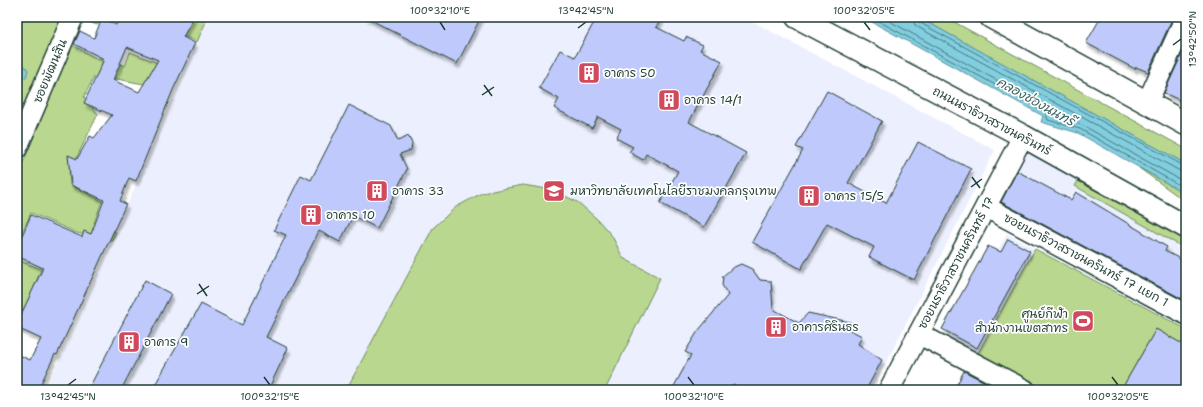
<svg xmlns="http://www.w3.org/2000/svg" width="1203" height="407" font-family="'Shantell Sans','Playpen Sans Thai',sans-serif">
<defs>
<filter id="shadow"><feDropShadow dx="2.5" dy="4.5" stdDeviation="1" flood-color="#0004"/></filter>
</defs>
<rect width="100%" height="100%" fill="#fff"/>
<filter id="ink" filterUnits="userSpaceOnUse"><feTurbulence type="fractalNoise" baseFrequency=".025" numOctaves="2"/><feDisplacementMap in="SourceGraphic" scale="8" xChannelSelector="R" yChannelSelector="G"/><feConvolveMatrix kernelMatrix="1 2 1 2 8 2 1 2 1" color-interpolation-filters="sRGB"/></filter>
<g filter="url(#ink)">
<g fill="#eceffe">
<polygon points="208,17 744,17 995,150 872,390 45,390 69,340"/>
<polygon points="1023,150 1186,240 1186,319 988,214"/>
<polygon points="1007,234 1035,249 976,357 947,342"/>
</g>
<g fill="#bad78f" stroke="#6c8a62">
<polygon points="17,17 64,17 17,124"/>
<polygon points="82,17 101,17 97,25 81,19"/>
<polygon points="143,17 208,17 197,42"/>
<polygon points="918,17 945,17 1186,149 1186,164"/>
<polygon points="72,45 99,60 107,59 125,66 130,52 158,63 149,85 117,79 94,77 84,97 98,114 69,173 70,185 102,201 94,223 116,232 111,242 77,233 31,213 17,243 17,177"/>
<polygon points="1139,168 1186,194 1186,202"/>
<polygon points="1078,181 1186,240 1186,249 1075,186"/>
<polygon points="523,185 553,190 579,203 598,220 612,236 623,258 660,278 605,390 346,390 433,228 456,207 482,193"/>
<polygon points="1035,249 1186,329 1186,390 1037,390 976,357"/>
<polygon points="17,260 41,269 17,331"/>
</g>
<g fill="#82cee1" stroke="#5a949c">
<polygon points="863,17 918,17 1186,164 1186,194 1078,133 1041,122 1043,116"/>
<polygon points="17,63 25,66 28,70 26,77 20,81 17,79"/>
</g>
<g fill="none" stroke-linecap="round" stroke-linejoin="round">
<g stroke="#477779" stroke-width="1">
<polyline points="871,17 1045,112 1048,120 1080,129 1186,189"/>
<polyline points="882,17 1047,108 1053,116 1082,125 1186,183"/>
<polyline points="912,17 915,25 923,30 1180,171 1186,172"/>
<polyline points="917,17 919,22 926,26 1186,167"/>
</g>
</g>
<g fill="#c0c9fb" stroke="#1f3d34" fill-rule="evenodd" filter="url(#shadow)">
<path d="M120,17H194L183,37L195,43L173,90L136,181L129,178L120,201L126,204L57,355L55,354L38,390H17V354L30,360L41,339L17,328V323L43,268L17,256V247L31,215L82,237L84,231L91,234L104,200L71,185L68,155L77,159L90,136L94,138L112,115L84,103L104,59L74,44L80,31L94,38L102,18L116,25ZM127,47L158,60L139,92L113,80Z"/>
<polygon points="365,17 481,17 457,64"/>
<polygon points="597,17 662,17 656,27 684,41 686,37 703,45 700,50 722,61 689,122 746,153 704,227 660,203 678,171 646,154 643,160 629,152 633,147 616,138 621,129 598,117 592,128 554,108 559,99 539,88 560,50 575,57"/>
<polygon points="1101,17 1173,17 1148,72 1136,67 1135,69 1086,43"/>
<polygon points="1186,45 1186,103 1164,93"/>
<polygon points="827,91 882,121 848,183 886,203 918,142 971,169 914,280 869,257 874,247 827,223 801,269 752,242 803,150 796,147"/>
<polygon points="349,105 391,126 398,141 408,136 412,143 411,150 400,154 407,169 377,228 353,216 340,242 319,231 266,337 288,348 268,390 152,390 201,304 242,325 286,235 274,230 301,175 311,180"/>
<polygon points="1017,171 1071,200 1076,192 1167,247 1165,251 1186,262 1186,301 1001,202"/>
<polygon points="1008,239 1030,251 977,348 942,329 988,246 1001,252"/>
<polygon points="741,264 752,269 760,280 771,281 773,309 799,323 808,313 850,322 850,330 862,336 858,344 882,360 866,390 744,390 733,384 730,390 672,390 691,355 685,352 698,331 728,295 722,285 723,276 732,268"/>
<polygon points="145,280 171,294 121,390 88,390"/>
<polygon points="1156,329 1186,346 1186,390 1121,390"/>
<polygon points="964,371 1000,390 954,390"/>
</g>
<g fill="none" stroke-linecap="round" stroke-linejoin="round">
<g stroke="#1f3d34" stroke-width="23">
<g id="minor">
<polyline points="1147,103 1186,17"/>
<polyline points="17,148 73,17"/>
<polyline points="986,207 1186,314"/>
<polyline points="919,334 1025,390"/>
<polyline points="889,390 1023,136"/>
</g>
</g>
<g stroke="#1f3d34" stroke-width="25">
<g id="major">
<polyline points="797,17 1023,136 1186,227"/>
<polyline points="991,17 1186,124"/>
</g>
</g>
<use href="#minor" stroke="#fff" stroke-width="20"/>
<use href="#major" stroke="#fff" stroke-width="22"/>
</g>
</g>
<path fill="none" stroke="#1f3d34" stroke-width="1.5" d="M440,22L445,30M864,22L870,30M578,28L586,22M1173,45L1181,39M484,85L492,96M482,95L494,87M972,177L980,188M971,187L982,179M199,284L207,296M197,294L209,286M264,377L270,385M688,377L694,385M1112,377L1118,385M68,385L76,379"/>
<defs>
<g id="building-square" transform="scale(1.15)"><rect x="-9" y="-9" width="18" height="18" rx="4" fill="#d1495b" stroke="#fff"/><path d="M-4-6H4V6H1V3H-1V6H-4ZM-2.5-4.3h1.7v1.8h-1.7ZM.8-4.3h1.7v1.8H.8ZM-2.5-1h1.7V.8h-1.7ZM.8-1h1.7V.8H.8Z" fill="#fff"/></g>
<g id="university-square" transform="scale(1.15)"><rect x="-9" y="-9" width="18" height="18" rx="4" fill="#d1495b" stroke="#fff"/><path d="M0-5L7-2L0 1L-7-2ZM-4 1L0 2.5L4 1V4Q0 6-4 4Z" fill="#fff"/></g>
<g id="stadium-square" transform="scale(1.15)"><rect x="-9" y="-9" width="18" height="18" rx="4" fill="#d1495b" stroke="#fff"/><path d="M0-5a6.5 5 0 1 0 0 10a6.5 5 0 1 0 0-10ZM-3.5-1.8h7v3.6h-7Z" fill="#fff"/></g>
</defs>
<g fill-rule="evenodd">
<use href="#building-square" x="589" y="73"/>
<use href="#building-square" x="669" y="100"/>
<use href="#building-square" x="377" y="191"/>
<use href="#university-square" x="554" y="191"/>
<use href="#building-square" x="809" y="196"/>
<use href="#building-square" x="311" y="215"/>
<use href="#stadium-square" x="1083" y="321"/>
<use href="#building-square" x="776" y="327"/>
<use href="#building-square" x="129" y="342"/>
</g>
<g text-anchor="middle" stroke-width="3.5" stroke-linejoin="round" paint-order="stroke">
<g font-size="12" fill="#1f3d34" stroke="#fff">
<text transform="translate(50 71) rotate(-67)" y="4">ซอยพัฒนสิน</text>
<text transform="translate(992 121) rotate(28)" y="4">ถนนนราธิวาสราชนครินทร์</text>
<text transform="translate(1086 260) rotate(28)" y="4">ซอยนราธิวาสราชนครินทร์ 17 แยก 1</text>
<text transform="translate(956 263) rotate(-62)" y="4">ซอยนราธิวาสราชนครินทร์ 17</text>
</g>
<g font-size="12" fill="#1f3d34" stroke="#fff" text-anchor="start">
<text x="604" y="77">อาคาร 50</text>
<text x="684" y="104">อาคาร 14/1</text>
<text x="392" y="195">อาคาร 33</text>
<text x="570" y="195">มหาวิทยาลัยเทคโนโลยีราชมงคลกรุงเทพ</text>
<text x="824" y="200">อาคาร 15/5</text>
<text x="326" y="219">อาคาร 10</text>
<text x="1068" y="318" text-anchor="end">ศูนย์กีฬา<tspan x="1068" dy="14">สำนักงานเขตสาทร</tspan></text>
<text x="792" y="331">อาคารศิรินธร</text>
<text x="144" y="346">อาคาร 9</text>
</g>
<g font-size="13" font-style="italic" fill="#38615f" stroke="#fff">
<text transform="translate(1036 101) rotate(29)" y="5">คลองช่องนนทรี</text>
</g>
</g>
<rect width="1203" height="407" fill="none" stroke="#fff" stroke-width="44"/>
<rect x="22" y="22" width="1159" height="363" fill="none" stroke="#1f3d34" stroke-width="1.5"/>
<g font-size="10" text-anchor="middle" fill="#1f3d34">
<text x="440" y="14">100°32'10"E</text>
<text x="586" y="14">13°42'45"N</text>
<text x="864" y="14">100°32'05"E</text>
<text transform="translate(1192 39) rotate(-90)" y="4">13°42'50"N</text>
<text x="68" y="400">13°42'45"N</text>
<text x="270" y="400">100°32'15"E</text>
<text x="694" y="400">100°32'10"E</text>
<text x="1118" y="400">100°32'05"E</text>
</g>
</svg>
